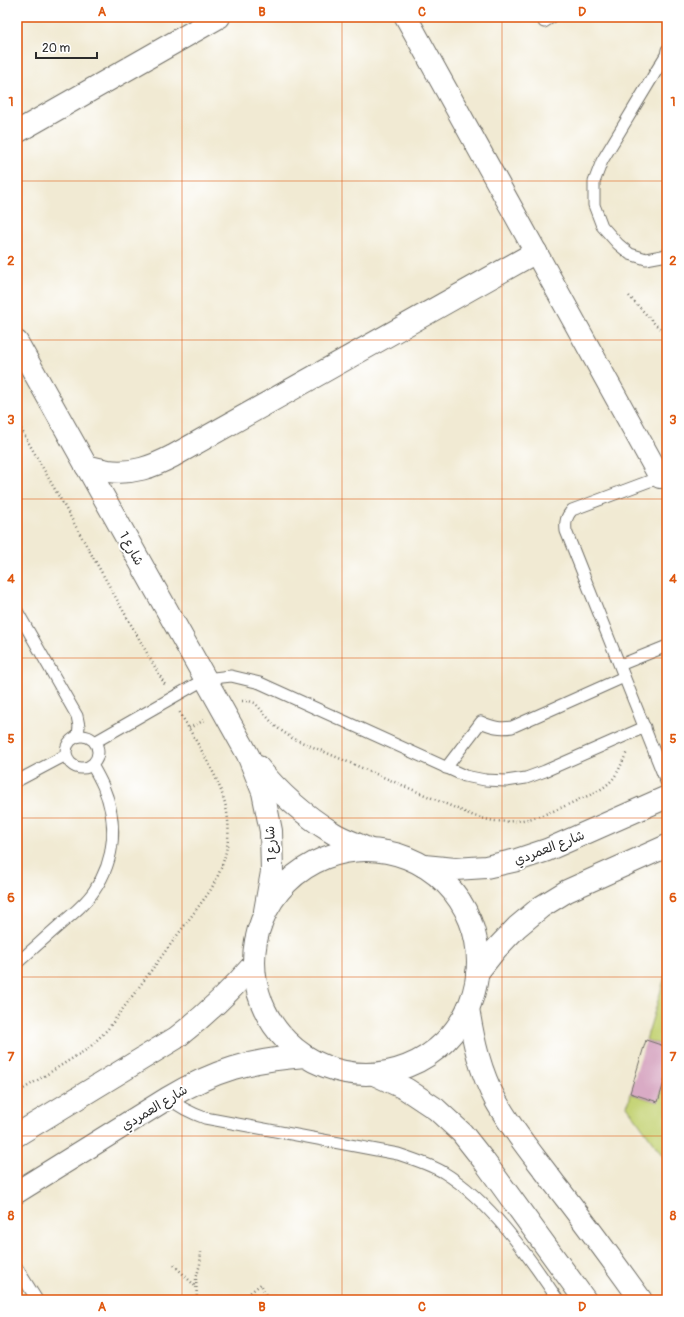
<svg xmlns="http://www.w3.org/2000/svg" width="684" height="1317" font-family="Pangolin,'Playpen Sans Arabic',sans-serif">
<rect width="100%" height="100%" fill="#fff"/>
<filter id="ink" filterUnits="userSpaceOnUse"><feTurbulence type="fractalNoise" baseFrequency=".025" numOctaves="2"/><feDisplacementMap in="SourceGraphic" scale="8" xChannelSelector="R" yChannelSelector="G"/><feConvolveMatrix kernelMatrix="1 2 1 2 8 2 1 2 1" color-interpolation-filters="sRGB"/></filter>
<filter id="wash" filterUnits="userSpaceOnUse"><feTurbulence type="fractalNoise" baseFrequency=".012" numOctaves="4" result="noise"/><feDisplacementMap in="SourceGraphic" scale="16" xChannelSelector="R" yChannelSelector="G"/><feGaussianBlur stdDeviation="0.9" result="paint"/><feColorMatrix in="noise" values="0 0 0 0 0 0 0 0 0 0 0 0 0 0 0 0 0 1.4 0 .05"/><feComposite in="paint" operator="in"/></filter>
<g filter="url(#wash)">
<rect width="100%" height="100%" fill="#f1ead3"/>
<g fill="#c4d375" stroke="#787f50">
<polygon points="667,970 667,1047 646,1040"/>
<polygon points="667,1072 667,1162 627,1106 630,1093 658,1102"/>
</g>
<g id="blocks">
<polygon fill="#d9abc5" points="646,1040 667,1047 667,1072 658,1102 630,1093"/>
</g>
</g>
<g filter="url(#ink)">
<use href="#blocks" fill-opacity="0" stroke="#706e66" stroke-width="1"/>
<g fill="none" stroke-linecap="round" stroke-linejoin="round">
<g stroke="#706e66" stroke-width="13">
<g id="service">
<polyline points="544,22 552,17"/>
<polyline points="667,50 666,55 655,73 602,161 594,182 594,205 602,226 618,244 630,254 646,259 662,256 667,254"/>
<path d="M663,476L572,510C566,517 565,522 566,531L667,784"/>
<polyline points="17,611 77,716 79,726 78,736"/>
<polyline points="620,665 667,646"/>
<circle cx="82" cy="752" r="16"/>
<polyline points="95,742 205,679 231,676 260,683 465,776 485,780 506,781 526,778 545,771 645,727"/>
<path d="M446,768L481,722C492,727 500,729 512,727L624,677"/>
<polyline points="17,781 66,755"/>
<path d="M17,963C32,950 47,936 62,923C74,913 86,903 94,891C116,859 118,821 103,786C100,779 96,772 92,765"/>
<path d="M168,1098C179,1107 191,1113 205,1118L398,1154C413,1159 429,1164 443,1172C489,1200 528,1255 558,1300"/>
<polyline points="17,1268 37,1300"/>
</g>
</g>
<g stroke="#706e66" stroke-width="24">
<g id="minor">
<polyline points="406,17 660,477"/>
<polyline points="17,132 219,17"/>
<path d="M86,466C94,468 101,470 108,471C133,474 152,467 173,456L536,252"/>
</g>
</g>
<g stroke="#706e66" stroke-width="24">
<g id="tertiary">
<polyline points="17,342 248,755 263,792 271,831 272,872 265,911"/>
<path d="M258,767C279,793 304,815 333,833C344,840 358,844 370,850"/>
<path d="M468,1008C473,1040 480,1072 496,1101C512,1130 534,1156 554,1183C584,1221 613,1261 641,1300"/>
<polyline points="374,1074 406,1089 436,1109 462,1133 484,1161 585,1300"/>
</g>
</g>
<g stroke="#706e66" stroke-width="24">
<g id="primary">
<circle cx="366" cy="962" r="112"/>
<polyline points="424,866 455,869 486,867 517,860 547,850 667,797"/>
<polyline points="477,973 496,949 517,927 541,907 567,891 667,846"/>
<path d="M17,1135L176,1038C206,1015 229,993 254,964"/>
<path d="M17,1192L168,1098C215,1070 250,1060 305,1056"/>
</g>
</g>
<g stroke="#706e66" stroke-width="2.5" stroke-dasharray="1 3" stroke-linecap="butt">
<polyline points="629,296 657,326 661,329 667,331"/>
<polyline points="17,422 165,685"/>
<path d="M242,701H249L255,703L276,727L292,738L474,816C481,818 488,820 495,821C526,824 550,813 578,800C590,795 603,790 612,780C619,772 622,762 627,752"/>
<polyline points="189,728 205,720"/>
<path d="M17,1093L89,1048L108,1029L210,891C252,818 214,775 179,711"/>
<polyline points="174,1265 196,1287"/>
<polyline points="197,1300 196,1279 200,1264 201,1252"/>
<polyline points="241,1300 261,1284 268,1300"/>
</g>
<use href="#service" stroke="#fff" stroke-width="11"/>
<use href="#minor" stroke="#fff" stroke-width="22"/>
<use href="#tertiary" stroke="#fff" stroke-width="22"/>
<use href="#primary" stroke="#fff" stroke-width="22"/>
</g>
</g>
<path fill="none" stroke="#df570e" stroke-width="1" stroke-opacity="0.55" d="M182,17V1300M342,17V1300M502,17V1300M17,181H667M17,340H667M17,499H667M17,658H667M17,818H667M17,977H667M17,1136H667"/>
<g text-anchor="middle" stroke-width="4" stroke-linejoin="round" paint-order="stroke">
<g font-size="13" fill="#2b2b2b" stroke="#fff">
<text transform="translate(132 548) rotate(61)" y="5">شارع 1</text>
<text transform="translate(270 844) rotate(-94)" y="5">شارع 1</text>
<text transform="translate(549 847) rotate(-21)" y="5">شارع العمردي</text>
<text transform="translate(154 1107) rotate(-31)" y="5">شارع العمردي</text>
</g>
</g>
<rect width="684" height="1317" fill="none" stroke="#fff" stroke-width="44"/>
<path d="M36 52v6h61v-6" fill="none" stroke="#2b2b2b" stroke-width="2"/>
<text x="42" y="52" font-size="12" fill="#2b2b2b" stroke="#ffffff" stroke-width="3" paint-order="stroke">20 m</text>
<rect x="22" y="22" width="640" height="1273" fill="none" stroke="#df570e" stroke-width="1.5"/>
<g font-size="13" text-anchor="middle" font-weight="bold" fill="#df570e">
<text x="102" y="16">A</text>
<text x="262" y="16">B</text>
<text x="422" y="16">C</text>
<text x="582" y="16">D</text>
<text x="11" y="106">1</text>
<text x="673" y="106">1</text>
<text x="11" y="265">2</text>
<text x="673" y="265">2</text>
<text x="11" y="424">3</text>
<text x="673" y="424">3</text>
<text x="11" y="583">4</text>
<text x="673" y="583">4</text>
<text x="11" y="743">5</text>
<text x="673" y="743">5</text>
<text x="11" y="902">6</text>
<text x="673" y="902">6</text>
<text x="11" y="1061">7</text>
<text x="673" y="1061">7</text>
<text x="11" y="1220">8</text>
<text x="673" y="1220">8</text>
<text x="102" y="1311">A</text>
<text x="262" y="1311">B</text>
<text x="422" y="1311">C</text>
<text x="582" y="1311">D</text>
</g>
</svg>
